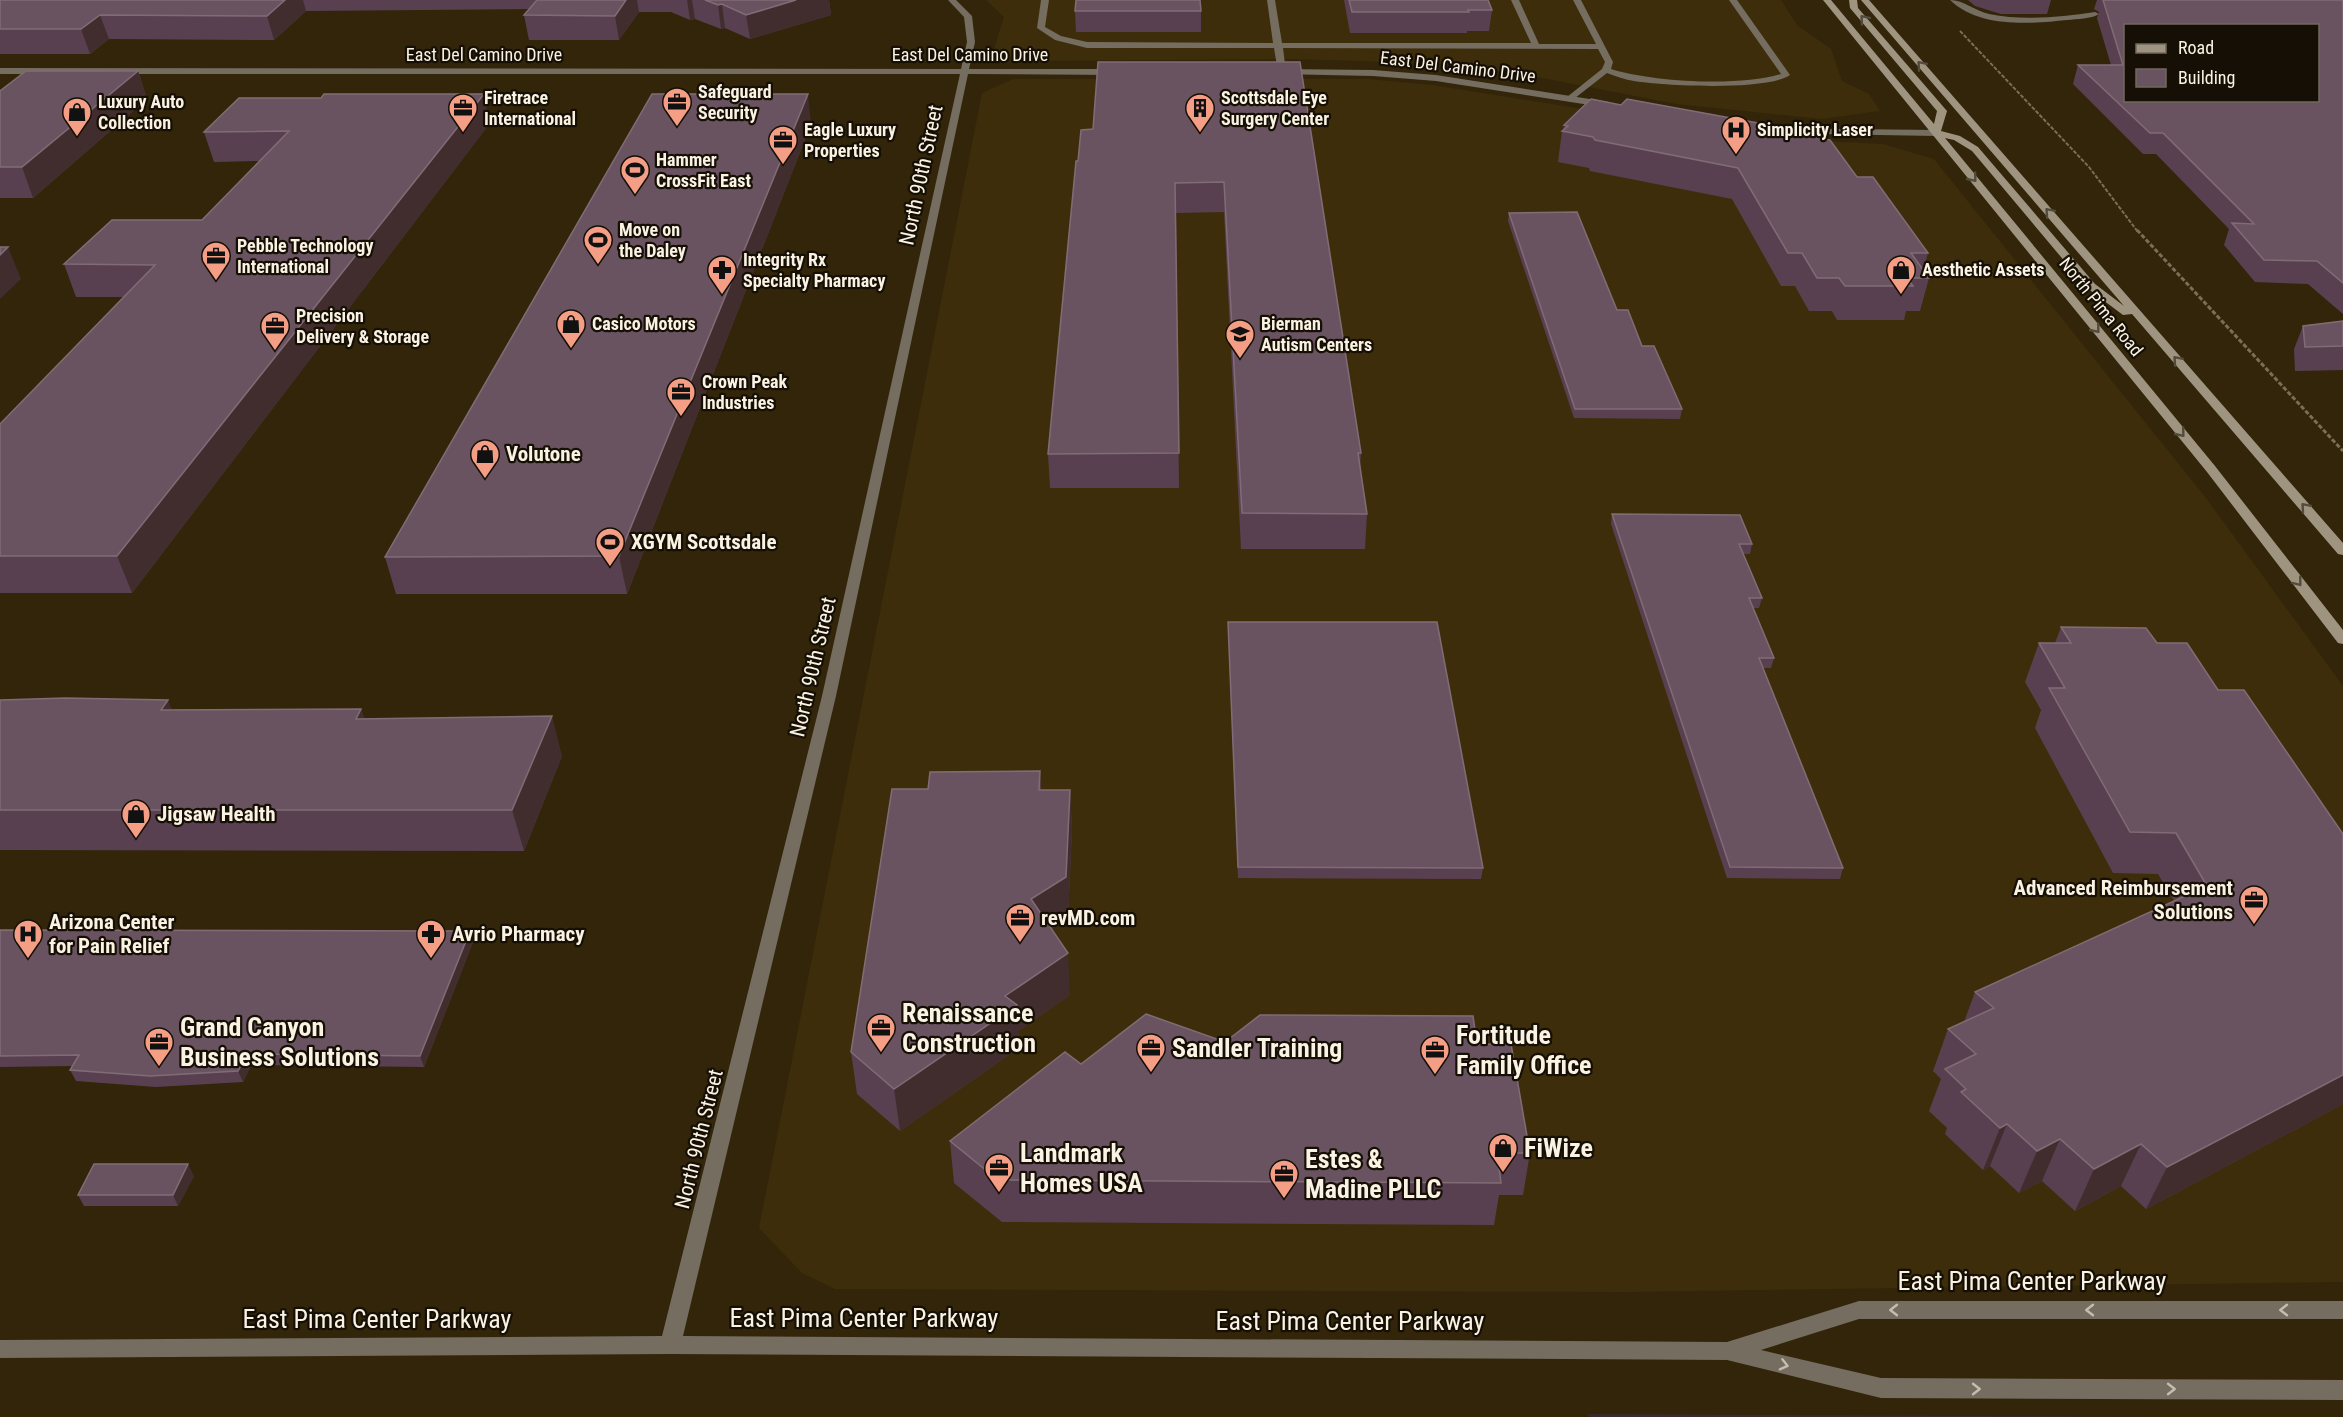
<svg xmlns="http://www.w3.org/2000/svg" width="2343" height="1417" font-family="'Roboto Condensed',sans-serif">
<rect width="100%" height="100%" fill="#32250a"/>
<g fill="#3e2d0a">
<polygon points="986,0 1781,0 1797,25 1831,49 1842,81 1869,94 1880,111 1822,119 1676,104 1542,78 1432,63 1289,59 1022,61 993,52 1004,17"/>
<polygon points="1013,79 1368,79 1433,85 1664,122 1722,136 1883,144 1934,159 2206,498 2343,686 2343,1282 1623,1292 835,1289 802,1273 759,1228 982,93"/>
</g>
<polygon fill="#3b292f" points="1588,1414 2152,1417 1589,1417"/>
<g fill="none" stroke-linecap="round" stroke-linejoin="round">
<polyline stroke="#796e57" stroke-width="2" stroke-dasharray="4 1.5" stroke-linecap="butt" points="1960,31 2089,167 2138,232"/>
<polyline stroke="#796e57" stroke-width="3" stroke-dasharray="4.5 2" stroke-linecap="butt" points="2137,230 2343,451"/>
<g fill="#746d60" fill-rule="evenodd">
<path d="M1041,0H1049L1045,27L1061,36L1087,42L1273,43L1267,0H1275L1282,43H1531L1511,0H1519L1539,44H1596L1573,0H1581L1613,62L1611,69C1652,82 1740,87 1781,74L1729,0H1737L1790,75C1767,91 1664,86 1634,81C1625,80 1616,76 1607,73L1570,102L1566,99L1567,97L1602,69L1605,62L1598,49L1283,48L1286,72L1282,75L1278,72L1274,48H1087L1055,40L1037,28Z"/>
<path d="M1950,0C1964,0 1975,11 1989,14C2024,21 2060,17 2095,12L2099,14C2091,19 2077,19 2067,20C2030,24 1979,28 1950,0Z"/>
</g>
<g fill="#746d60" fill-rule="evenodd">
<polygon points="948,0 956,0 972,16 975,42 969,69 1116,69 1120,72 1116,75 968,74 836,696 683,1336 1727,1342 1859,1301 2343,1301 2343,1319 1859,1319 1761,1350 1881,1378 2343,1380 2343,1400 1881,1398 1727,1360 670,1354 0,1358 0,1340 662,1336 822,696 960,74 0,74 0,68 961,69 967,42 964,17"/>
<polygon points="1281,69 1373,70 1436,75 1609,102 1613,105 1609,108 1436,81 1373,76 1278,74 1277,72"/>
<polygon points="1763,128 1936,130 1941,133 1936,136 1766,133 1763,132"/>
</g>
<polygon fill="#9f9480" fill-rule="evenodd" points="1823,0 1831,0 1934,124 1937,111 1850,8 1849,0 1857,0 1858,8 1947,111 1941,131 1960,136 1978,147 2095,284 2124,306 1861,0 1869,0 2343,543 2343,555 2338,554 2132,314 2123,315 2087,288 1972,151 1954,140 1945,138 2215,466 2343,630 2343,644 2338,643 2207,472"/>
</g>
<g fill="#594051">
<polygon points="0,0 829,0 831,15 750,39 725,28 721,29 695,19 690,20 671,12 639,12 619,40 529,40 524,15 529,9 306,11 274,40 109,39 90,54 0,54"/>
<polygon points="1344,0 1488,0 1492,10 1489,31 1467,31 1467,33 1350,33"/>
<polygon points="1968,0 2051,0 2047,14 2001,14 1975,6"/>
<polygon points="2097,0 2343,0 2343,314 2308,284 2255,282 2224,245 2229,229 2156,154 2143,154 2073,84 2078,65 2111,65 2097,18 2099,12 2094,9"/>
<polygon points="1075,11 1201,11 1201,32 1076,32"/>
<polygon points="1300,62 1361,453 1360,468 1367,514 1365,549 1241,549 1224,212 1176,213 1179,488 1050,488 1048,454 1078,161 1093,129"/>
<polygon points="138,71 147,99 33,198 0,198 0,91"/>
<polygon points="1621,105 1771,129 1857,177 1928,253 1923,270 1929,278 1920,311 1906,311 1904,320 1837,320 1832,311 1809,311 1795,286 1781,286 1732,199 1590,171 1589,168 1558,162 1562,131 1563,130 1564,125"/>
<polygon points="490,123 132,593 0,593 0,424 123,297 76,297 64,264 202,220 259,161 214,162 204,132"/>
<polygon points="811,124 627,594 396,594 385,557"/>
<polygon points="1509,213 1617,310 1642,346 1682,409 1680,419 1574,418 1508,221"/>
<polygon points="2343,321 2343,370 2295,371 2294,349 2303,326"/>
<polygon points="1612,514 1752,544 1750,554 1743,554 1762,598 1759,608 1753,608 1774,658 1771,668 1763,668 1843,868 1840,879 1727,878 1611,524"/>
<polygon points="1228,622 1483,868 1481,879 1238,878"/>
<polygon points="2061,627 2157,643 2218,690 2343,834 2343,1104 2146,1209 2121,1186 2075,1211 2042,1181 2019,1193 1990,1166 1983,1170 1945,1134 1947,1128 1929,1111 1941,1079 1933,1071 1948,1029 1964,1022 1975,992 2174,901 2158,874 2113,873 2035,728 2041,710 2025,682 2039,643 2055,643"/>
<polygon points="0,700 172,710 361,709 364,718 562,756 524,851 0,850"/>
<polygon points="1040,771 1041,790 1070,790 1072,830 1068,918 1052,929 1070,995 1018,1031 1020,1047 900,1131 857,1094 851,1052 928,789"/>
<polygon points="0,930 473,942 424,1067 251,1065 243,1082 156,1087 76,1081 70,1070 72,1066 0,1067"/>
<polygon points="1225,1042 1477,1044 1530,1153 1523,1195 1499,1195 1494,1225 1002,1222 954,1183 950,1141 1081,1064"/>
<polygon points="194,1176 178,1206 84,1206 78,1195"/>
</g>
<g fill="#422d2e">
<polygon points="285,0 303,0 306,11 274,40 267,16"/>
<polygon points="626,0 637,0 639,12 619,40 615,16"/>
<polygon points="687,0 692,0 695,19 690,20"/>
<polygon points="796,0 829,0 831,15 750,39 746,15"/>
<polygon points="722,4 725,28 721,29 718,5"/>
<polygon points="100,15 109,39 90,54 81,29"/>
<polygon points="138,71 147,99 33,198 22,167"/>
<polygon points="484,94 490,123 132,593 117,556"/>
<polygon points="808,94 811,124 627,594 619,556"/>
<polygon points="8,247 21,279 0,299 0,255"/>
<polygon points="168,700 184,739 161,710"/>
<polygon points="361,709 374,749 356,719"/>
<polygon points="552,716 562,756 524,851 512,810"/>
<polygon points="1070,790 1072,830 1068,918 1034,940 1031,899"/>
<polygon points="470,931 473,942 424,1067 420,1056"/>
<polygon points="1068,953 1070,995 1018,1031 1020,1047 900,1131 894,1089 1005,996"/>
<polygon points="247,1054 251,1065 243,1082 238,1071"/>
<polygon points="2343,1067 2343,1104 2146,1209 2167,1167"/>
<polygon points="2007,1124 1990,1166 1983,1170 2000,1128"/>
<polygon points="2060,1139 2042,1181 2019,1193 2037,1151"/>
<polygon points="2141,1144 2121,1186 2075,1211 2094,1169"/>
<polygon points="188,1164 194,1176 178,1206 173,1195"/>
</g>
<g fill="#6a5361" stroke="#816c75" stroke-width="1.5" fill-rule="evenodd">
<polygon points="0,0 285,0 267,16 100,15 81,29 0,29"/>
<polygon points="537,0 626,0 615,16 524,15"/>
<polygon points="705,0 796,0 746,15 722,4 718,5"/>
<polygon points="1076,0 1200,0 1201,11 1075,11"/>
<polygon points="1349,0 1488,0 1492,10 1468,10 1469,12 1352,12"/>
<path d="M2103,0H2343V283L2317,261L2264,260L2232,223L2254,224L2163,133H2150L2078,65H2123ZM2126,26H2318V100H2126Z"/>
<polygon points="1098,62 1300,62 1361,453 1358,453 1367,514 1242,513 1224,182 1175,183 1179,453 1048,454 1076,161 1078,161 1081,130 1093,129"/>
<polygon points="26,71 138,71 22,167 0,167 0,91"/>
<polygon points="324,94 484,94 117,556 0,556 0,424 155,265 64,264 112,220 202,220 289,131 204,132 239,98 321,98"/>
<polygon points="652,94 808,94 619,556 385,557"/>
<polygon points="1591,99 1621,105 1627,99 1769,125 1771,129 1830,140 1857,177 1873,177 1928,253 1911,253 1929,278 1907,278 1913,286 1845,286 1839,278 1817,278 1802,253 1788,253 1738,168 1595,140 1593,137 1562,131 1568,126 1564,125"/>
<polygon points="1577,212 1617,310 1628,310 1642,346 1654,346 1682,409 1575,409 1509,213"/>
<polygon points="0,247 8,247 0,255"/>
<polygon points="2343,321 2343,346 2305,347 2303,326"/>
<polygon points="1612,514 1740,515 1752,544 1739,544 1762,598 1749,598 1774,658 1759,658 1843,868 1730,867"/>
<polygon points="1228,622 1437,622 1483,868 1238,867"/>
<polygon points="2061,627 2146,628 2157,643 2187,643 2218,690 2244,690 2343,834 2343,1075 2167,1167 2141,1144 2094,1169 2060,1139 2037,1151 2007,1124 2000,1128 1961,1092 1966,1089 1945,1069 1976,1054 1948,1029 1994,1008 1975,992 2207,886 2176,833 2130,832 2049,688 2065,688 2039,643 2071,643"/>
<polygon points="65,698 168,700 161,710 361,709 356,719 552,716 512,810 0,810 0,700"/>
<polygon points="1040,771 1039,790 1070,790 1066,877 1031,899 1068,953 1005,996 1017,1005 894,1089 851,1052 892,789 928,789 930,772"/>
<polygon points="0,930 470,931 420,1056 247,1054 238,1071 150,1076 70,1070 79,1055 0,1056"/>
<polygon points="1146,1014 1225,1042 1260,1015 1473,1016 1477,1044 1511,1044 1530,1153 1497,1153 1501,1183 998,1180 950,1141 1065,1052 1081,1064"/>
<polygon points="94,1164 188,1164 173,1195 78,1195"/>
</g>
<defs><path id="oneway-chevron" d="M-2-3.5L2.5 0L-2 3.5" fill="none" stroke-width="1.6" stroke-linecap="round" stroke-linejoin="round" transform="scale(1.5)"/></defs>
<g stroke="#534b3c">
<use href="#oneway-chevron" transform="translate(1864 19) rotate(-130)"/>
<use href="#oneway-chevron" transform="translate(1921 65) rotate(-131)"/>
<use href="#oneway-chevron" transform="translate(1973 178) rotate(51)"/>
<use href="#oneway-chevron" transform="translate(2049 212) rotate(-131)"/>
<use href="#oneway-chevron" transform="translate(2096 329) rotate(51)"/>
<use href="#oneway-chevron" transform="translate(2177 360) rotate(-131)"/>
<use href="#oneway-chevron" transform="translate(2181 433) rotate(51)"/>
<use href="#oneway-chevron" transform="translate(2305 507) rotate(-131)"/>
<use href="#oneway-chevron" transform="translate(2298 582) rotate(52)"/>
</g>
<g stroke="#c4bdae">
<use href="#oneway-chevron" transform="translate(1894 1310) rotate(180)"/>
<use href="#oneway-chevron" transform="translate(2090 1310) rotate(180)"/>
<use href="#oneway-chevron" transform="translate(2284 1310) rotate(180)"/>
<use href="#oneway-chevron" transform="translate(1784 1365) rotate(14)"/>
<use href="#oneway-chevron" transform="translate(1976 1389)"/>
<use href="#oneway-chevron" transform="translate(2171 1389)"/>
</g>
<defs>
<g id="office-pin" transform="scale(1.5)"><path d="M0 17L-7.5 6A9.5 9.5 0 1 1 7.5 6Z" fill="#f49e86" stroke="#150f05"/><path d="M-6-3h4V-5.5h4V-3h4V5H-6ZM-1-4.5V-3h2v-1.5ZM-6 0V1H6V0Z" fill="#111"/></g>
<g id="building-pin" transform="scale(1.5)"><path d="M0 17L-7.5 6A9.5 9.5 0 1 1 7.5 6Z" fill="#f49e86" stroke="#150f05"/><path d="M-4-6H4V6H1V3H-1V6H-4ZM-2.5-4.3h1.7v1.8h-1.7ZM.8-4.3h1.7v1.8H.8ZM-2.5-1h1.7V.8h-1.7ZM.8-1h1.7V.8H.8Z" fill="#111"/></g>
<g id="shop-pin" transform="scale(1.5)"><path d="M0 17L-7.5 6A9.5 9.5 0 1 1 7.5 6Z" fill="#f49e86" stroke="#150f05"/><path d="M-5-2.5h2.3a2.7 3.5 0 0 1 5.4 0H5L5.5 6h-11ZM-1.5-2.5h3a1.5 2.3 0 0 0-3 0Z" fill="#111"/></g>
<g id="hospital-pin" transform="scale(1.5)"><path d="M0 17L-7.5 6A9.5 9.5 0 1 1 7.5 6Z" fill="#f49e86" stroke="#150f05"/><path d="M-5-5h3v3.5h4V-5h3V5h-3V1.5h-4V5h-3Z" fill="#111"/></g>
<g id="stadium-pin" transform="scale(1.5)"><path d="M0 17L-7.5 6A9.5 9.5 0 1 1 7.5 6Z" fill="#f49e86" stroke="#150f05"/><path d="M0-5a6.5 5 0 1 0 0 10a6.5 5 0 1 0 0-10ZM-3.5-1.8h7v3.6h-7Z" fill="#111"/></g>
<g id="pharmacy-pin" transform="scale(1.5)"><path d="M0 17L-7.5 6A9.5 9.5 0 1 1 7.5 6Z" fill="#f49e86" stroke="#150f05"/><path d="M-2-6h4v4h4v4h-4v4h-4v-4h-4v-4h4Z" fill="#111"/></g>
<g id="school-pin" transform="scale(1.5)"><path d="M0 17L-7.5 6A9.5 9.5 0 1 1 7.5 6Z" fill="#f49e86" stroke="#150f05"/><path d="M0-5L7-2L0 1L-7-2ZM-4 1L0 2.5L4 1V4Q0 6-4 4Z" fill="#111"/></g>
</defs>
<g fill-rule="evenodd">
<use href="#office-pin" x="677" y="102"/>
<use href="#office-pin" x="463" y="108"/>
<use href="#building-pin" x="1200" y="108"/>
<use href="#shop-pin" x="77" y="112"/>
<use href="#hospital-pin" x="1736" y="130"/>
<use href="#office-pin" x="783" y="140"/>
<use href="#stadium-pin" x="635" y="170"/>
<use href="#stadium-pin" x="598" y="240"/>
<use href="#office-pin" x="216" y="256"/>
<use href="#pharmacy-pin" x="722" y="270"/>
<use href="#shop-pin" x="1901" y="270"/>
<use href="#shop-pin" x="571" y="324"/>
<use href="#office-pin" x="275" y="326"/>
<use href="#school-pin" x="1240" y="334"/>
<use href="#office-pin" x="681" y="392"/>
<use href="#shop-pin" x="485" y="454"/>
<use href="#stadium-pin" x="610" y="542"/>
<use href="#shop-pin" x="136" y="814"/>
<use href="#office-pin" x="2254" y="900"/>
<use href="#office-pin" x="1020" y="918"/>
<use href="#hospital-pin" x="28" y="934"/>
<use href="#pharmacy-pin" x="431" y="934"/>
<use href="#office-pin" x="881" y="1028"/>
<use href="#office-pin" x="159" y="1042"/>
<use href="#office-pin" x="1151" y="1048"/>
<use href="#office-pin" x="1435" y="1050"/>
<use href="#shop-pin" x="1503" y="1148"/>
<use href="#office-pin" x="999" y="1168"/>
<use href="#office-pin" x="1284" y="1174"/>
</g>
<g text-anchor="middle" stroke-width="4.5" stroke-linejoin="round" paint-order="stroke">
<g font-size="18" fill="#faf2e2" stroke="#150f05">
<text x="484" y="61">East Del Camino Drive</text>
<text x="970" y="61">East Del Camino Drive</text>
<text transform="translate(1458 67) rotate(7)" y="6">East Del Camino Drive</text>
<text transform="translate(2101 307) rotate(51)" y="6">North Pima Road</text>
</g>
<g font-size="18" font-weight="bold" fill="#faf2e2" stroke="#150f05" text-anchor="start">
<text x="698" y="98">Safeguard<tspan x="698" dy="21">Security</tspan></text>
<text x="484" y="104">Firetrace<tspan x="484" dy="21">International</tspan></text>
<text x="1221" y="104">Scottsdale Eye<tspan x="1221" dy="21">Surgery Center</tspan></text>
<text x="98" y="108">Luxury Auto<tspan x="98" dy="21">Collection</tspan></text>
<text x="804" y="136">Eagle Luxury<tspan x="804" dy="21">Properties</tspan></text>
<text x="1757" y="136">Simplicity Laser</text>
<text x="656" y="166">Hammer<tspan x="656" dy="21">CrossFit East</tspan></text>
<text x="619" y="236">Move on<tspan x="619" dy="21">the Daley</tspan></text>
<text x="237" y="252">Pebble Technology<tspan x="237" dy="21">International</tspan></text>
<text x="743" y="266">Integrity Rx<tspan x="743" dy="21">Specialty Pharmacy</tspan></text>
<text x="1922" y="276">Aesthetic Assets</text>
<text x="296" y="322">Precision<tspan x="296" dy="21">Delivery &amp; Storage</tspan></text>
<text x="592" y="330">Casico Motors</text>
<text x="1261" y="330">Bierman<tspan x="1261" dy="21">Autism Centers</tspan></text>
<text x="702" y="388">Crown Peak<tspan x="702" dy="21">Industries</tspan></text>
</g>
<g font-size="21" fill="#faf2e2" stroke="#150f05">
<text transform="translate(921 175) rotate(-78)" y="7">North 90th Street</text>
<text transform="translate(813 667) rotate(-77)" y="7">North 90th Street</text>
<text transform="translate(699 1139) rotate(-76)" y="7">North 90th Street</text>
</g>
<g font-size="21" font-weight="bold" fill="#faf2e2" stroke="#150f05" text-anchor="start">
<text x="506" y="461">Volutone</text>
<text x="631" y="549">XGYM Scottsdale</text>
<text x="157" y="821">Jigsaw Health</text>
<text x="2233" y="895" text-anchor="end">Advanced Reimbursement<tspan x="2233" dy="24">Solutions</tspan></text>
<text x="1041" y="925">revMD.com</text>
<text x="49" y="929">Arizona Center<tspan x="49" dy="24">for Pain Relief</tspan></text>
<text x="452" y="941">Avrio Pharmacy</text>
</g>
<g font-size="26" font-weight="bold" fill="#faf2e2" stroke="#150f05" text-anchor="start">
<text x="902" y="1022">Renaissance<tspan x="902" dy="30">Construction</tspan></text>
<text x="180" y="1036">Grand Canyon<tspan x="180" dy="30">Business Solutions</tspan></text>
<text x="1456" y="1044">Fortitude<tspan x="1456" dy="30">Family Office</tspan></text>
<text x="1172" y="1057">Sandler Training</text>
<text x="1524" y="1157">FiWize</text>
<text x="1020" y="1162">Landmark<tspan x="1020" dy="30">Homes USA</tspan></text>
<text x="1305" y="1168">Estes &amp;<tspan x="1305" dy="30">Madine PLLC</tspan></text>
</g>
<g font-size="26" fill="#faf2e2" stroke="#150f05">
<text x="2032" y="1290">East Pima Center Parkway</text>
<text x="864" y="1327">East Pima Center Parkway</text>
<text x="377" y="1328">East Pima Center Parkway</text>
<text x="1350" y="1330">East Pima Center Parkway</text>
</g>
</g>
<rect x="2124" y="24" width="195" height="78" fill="#150f05" stroke="#716a5d" stroke-width="1.5"/>
<rect x="2136" y="44" width="30" height="9" fill="#9f9480" stroke="#716a5d" stroke-width="1.5"/>
<text x="2178" y="54" font-size="18" fill="#faf2e2">Road</text>
<rect x="2136" y="69" width="30" height="18" fill="#6a5361" stroke="#716a5d" stroke-width="1.5"/>
<text x="2178" y="84" font-size="18" fill="#faf2e2">Building</text>
</svg>
